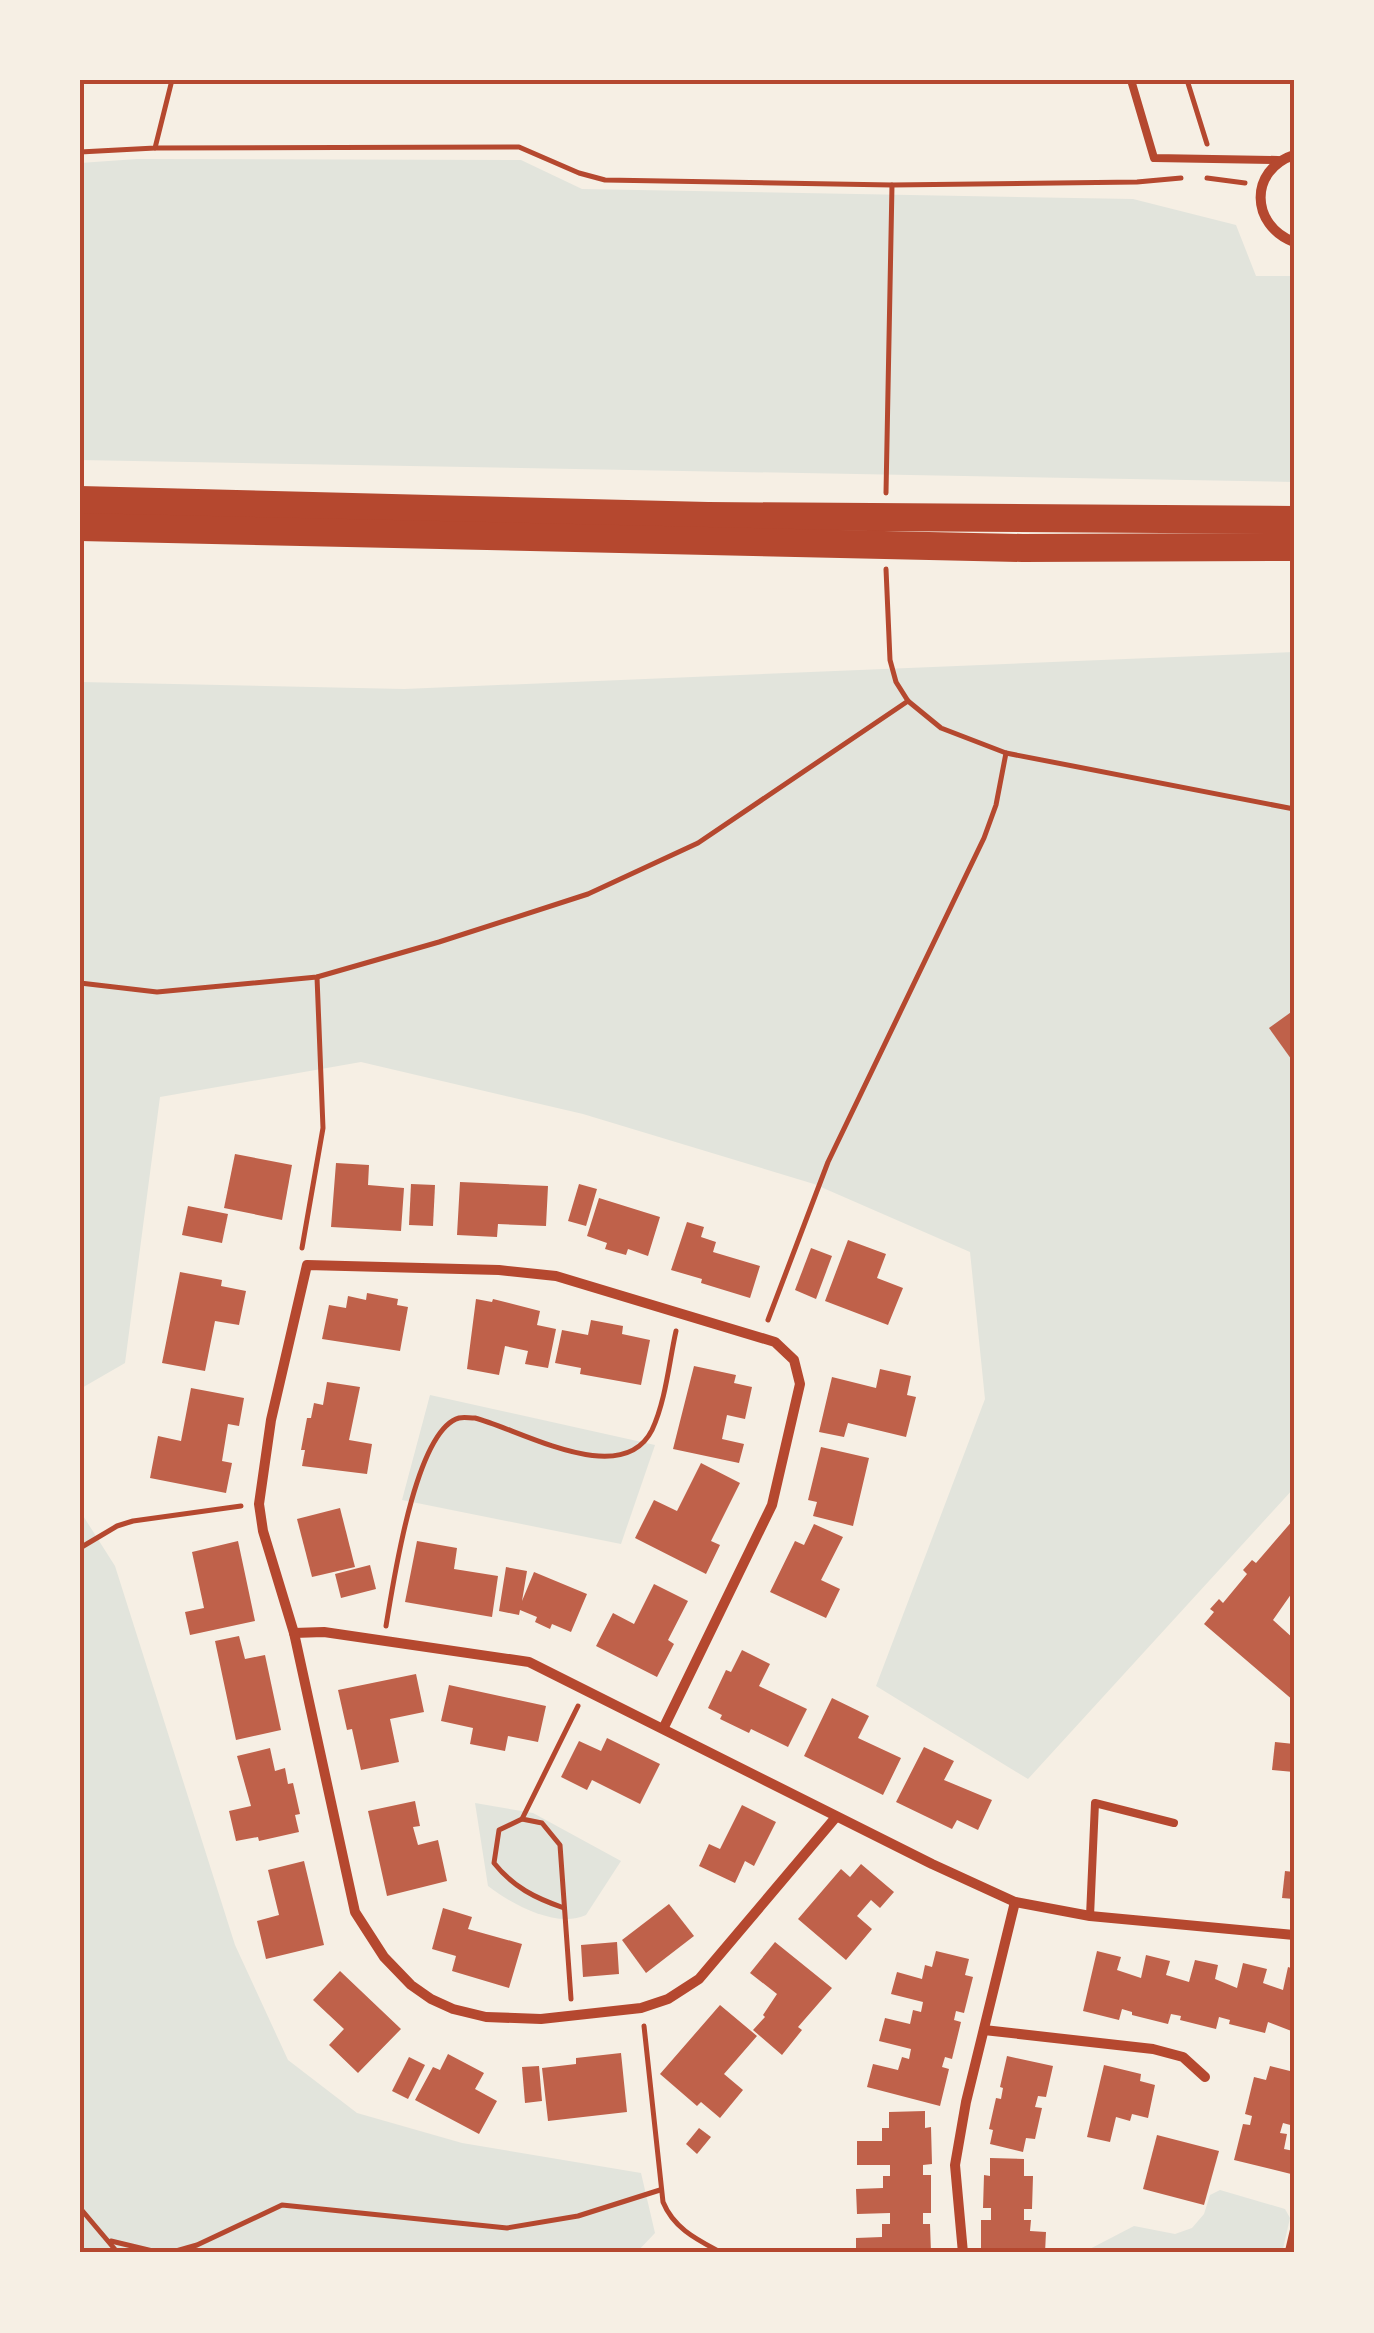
<svg xmlns="http://www.w3.org/2000/svg" width="1374" height="2333" font-family="'Fira Sans',sans-serif">
<rect width="100%" height="100%" fill="#f6efe4"/>
<g fill="#e2e4dc">
<polygon points="137,159 521,160 582,189 1133,199 1236,225 1256,276 1294,276 1294,482 80,460 80,163"/>
<polygon points="1294,652 1294,1488 1028,1779 876,1686 985,1399 970,1252 814,1184 583,1114 361,1062 160,1097 125,1363 80,1389 80,682 404,689"/>
<polygon points="430,1395 655,1445 621,1544 402,1500"/>
<polygon points="80,1511 115,1566 235,1945 288,2060 357,2113 462,2143 641,2173 655,2233 636,2253 80,2253"/>
<path d="M475,1803L533,1813L621,1861L586,1915C557,1929 511,1904 488,1886Z"/>
<polygon points="1220,2190 1285,2209 1290,2218 1282,2253 1082,2253 1134,2226 1175,2234 1192,2228 1204,2214 1210,2195"/>
</g>
<g fill="#bf614a">
<polygon points="1294,1010 1294,1063 1269,1028"/>
<polygon points="235,1154 292,1165 282,1220 224,1208"/>
<polygon points="336,1163 369,1165 368,1185 404,1188 401,1231 331,1227"/>
<polygon points="460,1182 548,1186 546,1226 498,1224 497,1237 457,1235"/>
<polygon points="411,1184 435,1185 433,1226 409,1225"/>
<polygon points="579,1184 597,1189 586,1226 568,1221"/>
<polygon points="599,1198 660,1217 648,1256 628,1249 626,1255 605,1249 607,1243 587,1236"/>
<polygon points="188,1206 228,1214 222,1243 182,1235"/>
<polygon points="687,1222 704,1227 701,1237 716,1242 713,1252 760,1266 750,1298 701,1283 702,1279 671,1270"/>
<polygon points="848,1240 886,1254 877,1278 903,1288 888,1325 825,1301"/>
<polygon points="811,1248 832,1256 816,1299 795,1290"/>
<polygon points="180,1272 222,1280 221,1286 246,1291 239,1325 215,1321 205,1371 162,1363"/>
<polygon points="367,1293 398,1299 397,1305 408,1307 400,1351 322,1339 329,1305 346,1308 348,1296 366,1300"/>
<polygon points="476,1299 492,1302 493,1299 540,1311 537,1325 556,1329 548,1368 525,1364 528,1351 505,1346 499,1375 467,1369"/>
<polygon points="591,1320 623,1326 622,1334 650,1340 641,1385 580,1374 581,1368 555,1363 562,1330 588,1335"/>
<polygon points="694,1366 736,1375 734,1383 752,1387 745,1419 727,1415 722,1439 744,1444 739,1463 673,1449"/>
<polygon points="880,1369 911,1376 907,1395 916,1397 906,1437 848,1423 844,1437 819,1432 832,1377 876,1388"/>
<polygon points="327,1382 360,1387 349,1440 372,1444 367,1474 302,1466 305,1450 301,1450 307,1418 311,1418 314,1403 323,1405"/>
<polygon points="191,1388 244,1398 239,1426 228,1424 222,1461 232,1463 226,1493 150,1478 158,1436 181,1441"/>
<polygon points="821,1447 869,1458 853,1526 813,1516 817,1502 808,1500"/>
<polygon points="701,1463 740,1483 711,1541 720,1545 706,1574 635,1538 654,1500 677,1511"/>
<polygon points="340,1508 355,1567 312,1577 297,1519"/>
<polygon points="1294,1519 1294,1590 1273,1620 1294,1639 1294,1701 1204,1624 1214,1612 1210,1609 1219,1599 1223,1603 1247,1574 1243,1570 1252,1560 1256,1563"/>
<polygon points="814,1524 843,1537 821,1580 840,1589 826,1618 770,1592 795,1541 804,1545"/>
<polygon points="238,1541 255,1621 190,1635 185,1612 204,1608 192,1552"/>
<polygon points="417,1541 457,1548 454,1569 498,1576 492,1617 405,1602"/>
<polygon points="370,1565 376,1589 341,1598 335,1574"/>
<polygon points="506,1567 527,1571 522,1601 534,1572 587,1594 571,1632 552,1624 550,1629 535,1622 537,1617 520,1610 519,1615 499,1611"/>
<polygon points="654,1584 688,1601 668,1640 674,1644 657,1677 596,1646 613,1613 634,1624"/>
<polygon points="239,1636 245,1659 265,1655 281,1730 236,1740 215,1641"/>
<polygon points="742,1650 770,1664 759,1686 807,1709 788,1747 751,1729 749,1733 720,1719 722,1715 708,1708 726,1670 731,1672"/>
<polygon points="416,1674 424,1712 390,1719 399,1762 361,1770 352,1729 347,1730 338,1690"/>
<polygon points="449,1685 546,1706 538,1742 508,1736 505,1751 470,1744 473,1728 441,1721"/>
<polygon points="832,1698 869,1716 858,1738 901,1758 883,1795 804,1756"/>
<polygon points="607,1738 660,1764 640,1804 592,1780 587,1790 561,1777 579,1741 601,1751"/>
<polygon points="1275,1742 1294,1744 1294,1772 1272,1770"/>
<polygon points="924,1747 954,1761 944,1780 992,1800 978,1830 957,1820 952,1829 896,1802"/>
<polygon points="270,1748 275,1771 285,1768 288,1784 293,1783 300,1814 295,1815 299,1832 259,1841 258,1837 236,1841 229,1811 251,1806 237,1756"/>
<polygon points="415,1801 420,1826 413,1827 418,1845 438,1840 447,1881 387,1896 368,1811"/>
<polygon points="742,1805 776,1822 754,1866 745,1861 735,1883 699,1866 709,1844 720,1849"/>
<polygon points="304,1861 324,1945 266,1959 257,1921 279,1915 268,1870"/>
<polygon points="861,1864 894,1892 880,1908 871,1900 857,1916 872,1929 846,1960 798,1919 841,1869 850,1877"/>
<polygon points="1285,1871 1294,1872 1294,1899 1282,1898"/>
<polygon points="669,1904 694,1936 646,1973 622,1940"/>
<polygon points="443,1908 472,1917 468,1929 522,1944 509,1988 452,1971 456,1956 432,1949"/>
<polygon points="617,1942 619,1974 583,1977 581,1945"/>
<polygon points="775,1942 832,1988 798,2027 802,2030 782,2055 753,2030 765,2017 763,2015 777,1994 750,1973"/>
<polygon points="936,1951 969,1959 965,1975 973,1977 964,2013 956,2011 954,2020 961,2022 952,2059 945,2057 942,2067 949,2069 940,2106 867,2087 873,2064 898,2070 902,2057 909,2059 911,2049 879,2041 885,2018 910,2024 913,2010 921,2012 923,2002 891,1994 897,1972 922,1979 925,1965 932,1967"/>
<polygon points="1097,1951 1121,1957 1117,1970 1141,1978 1146,1955 1170,1961 1166,1975 1189,1982 1195,1960 1218,1965 1215,1979 1237,1988 1243,1963 1267,1969 1263,1983 1283,1990 1288,1967 1294,1969 1294,2032 1268,2022 1265,2033 1229,2024 1230,2020 1219,2017 1216,2029 1180,2020 1181,2016 1171,2014 1168,2024 1132,2015 1132,2012 1122,2009 1119,2020 1083,2011"/>
<polygon points="340,1971 401,2029 358,2073 329,2045 344,2029 313,2000"/>
<polygon points="720,2005 757,2036 724,2074 743,2090 720,2118 701,2102 697,2106 660,2074"/>
<polygon points="621,2053 627,2112 548,2121 542,2068 576,2064 576,2058"/>
<polygon points="448,2054 484,2073 475,2089 497,2101 479,2134 415,2100 433,2067 440,2070"/>
<polygon points="1007,2056 1053,2066 1046,2097 1038,2096 1035,2107 1042,2108 1035,2139 1026,2138 1023,2152 990,2144 993,2130 989,2129 996,2098 1001,2099 1003,2088 1000,2087"/>
<polygon points="409,2057 425,2065 408,2099 392,2091"/>
<polygon points="1104,2065 1141,2074 1140,2081 1155,2085 1148,2118 1132,2114 1130,2121 1116,2117 1110,2142 1087,2137"/>
<polygon points="539,2066 542,2101 525,2103 522,2067"/>
<polygon points="1270,2066 1294,2072 1294,2126 1283,2123 1280,2133 1287,2134 1284,2149 1294,2151 1291,2174 1234,2160 1243,2124 1250,2125 1252,2116 1245,2114 1254,2077 1266,2080"/>
<polygon points="925,2111 925,2128 931,2127 932,2164 923,2165 923,2175 931,2175 931,2213 923,2213 923,2224 930,2224 931,2253 856,2253 856,2238 882,2237 882,2224 890,2224 890,2213 857,2214 856,2189 883,2188 883,2176 890,2176 890,2165 857,2165 857,2141 882,2141 882,2128 889,2128 889,2112"/>
<polygon points="699,2128 711,2137 697,2154 686,2144"/>
<polygon points="1157,2135 1219,2151 1204,2205 1143,2189"/>
<polygon points="990,2158 1024,2159 1024,2176 1033,2176 1032,2209 1024,2209 1024,2220 1031,2220 1030,2231 1046,2232 1045,2253 981,2253 981,2220 991,2220 991,2208 983,2208 984,2175 990,2176"/>
</g>
<g fill="none" stroke-linecap="round" stroke-linejoin="round">
<g stroke="#b5482f" stroke-width="5">
<polyline points="1187,80 1207,144"/>
<polyline points="155,148 519,147 579,173 605,180 892,185 1137,182 1181,178"/>
<polyline points="80,152 155,148 172,80"/>
<polyline points="1207,178 1245,183"/>
<polyline points="886,493 892,185"/>
<polyline points="886,569 890,660 896,682 908,701 941,728 1006,753 1294,809"/>
<polyline points="80,983 157,992 317,977 439,942 588,894 698,843 908,701"/>
<polyline points="302,1248 323,1128 317,977"/>
<polyline points="768,1320 828,1162 984,838 996,805 1006,753"/>
<polyline points="80,1548 117,1526 133,1521 241,1506"/>
<path d="M386,1626C393,1585 415,1430 459,1418C464,1417 469,1418 475,1418C521,1430 622,1490 652,1430C666,1400 669,1362 676,1331"/>
<path d="M522,1819L499,1830L494,1863C513,1887 535,1898 564,1908"/>
<polyline points="571,1999 560,1845 542,1823 522,1819 578,1706"/>
<path d="M644,2026L663,2202C674,2229 698,2240 722,2253"/>
<polyline points="80,2208 118,2253"/>
<polyline points="111,2241 161,2253"/>
<polyline points="169,2253 197,2245 282,2205 507,2228 578,2216 660,2190"/>
<polyline points="1287,2253 1294,2223"/>
</g>
<g stroke="#b5482f" stroke-width="8">
<polyline points="1131,80 1154,158 1278,160"/>
<polyline points="1090,1916 1095,1803 1174,1823"/>
</g>
<g stroke="#b5482f" stroke-width="10">
<path d="M1294,155C1249,170 1250,225 1294,242"/>
<polyline points="294,1633 324,1632 529,1662 932,1864 1015,1902 1090,1916 1294,1935"/>
<polyline points="664,1727 772,1505 800,1384 794,1360 775,1342 556,1276 499,1270 307,1265 271,1420 259,1504 263,1531 294,1633 355,1912 384,1957 411,1985 431,1999 453,2009 486,2017 541,2019 641,2008 668,1999 699,1979 836,1817"/>
<polyline points="984,2030 1153,2049 1183,2057 1205,2077"/>
<polyline points="963,2253 955,2165 966,2102 1015,1902"/>
</g>
<g stroke="#b5482f" stroke-width="28">
<polyline points="80,500 708,516 1294,520"/>
<polyline points="80,527 1022,548 1294,547"/>
</g>
</g>
<rect width="1374" height="2333" fill="none" stroke="#f6efe4" stroke-width="165"/>
<rect x="82" y="82" width="1210" height="2168" fill="none" stroke="#b5482f" stroke-width="4"/>
</svg>
